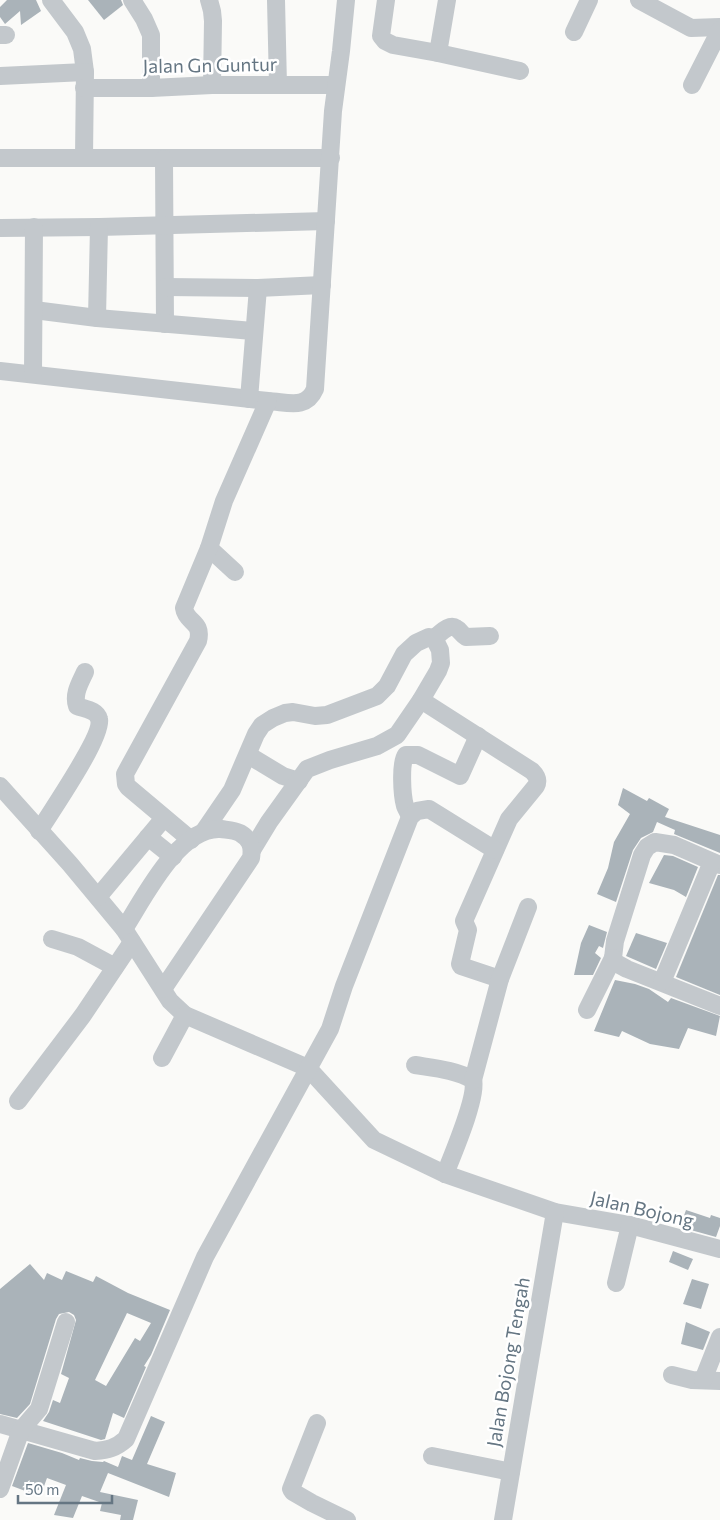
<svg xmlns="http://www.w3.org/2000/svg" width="720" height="1520" font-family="Commissioner,sans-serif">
<rect width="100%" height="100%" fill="#fafaf8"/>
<g fill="#aab3b9" fill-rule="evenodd">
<polygon points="7,0 36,0 41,11 21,25 20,11 5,24 0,17 0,7"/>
<polygon points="88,0 121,0 123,5 104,20"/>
<polygon points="623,788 647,801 649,798 669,809 665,817 720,835 720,853 674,834 675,830 657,822 653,832 641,838 633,850 616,902 597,894 608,868 614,842 630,814 618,805"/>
<polygon points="664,855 673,856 698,867 686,897 674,890 649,883"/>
<polygon points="718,875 720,875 720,995 676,977"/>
<polygon points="589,925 607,932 603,948 599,946 595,953 601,958 593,975 574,975 581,943"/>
<polygon points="636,933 667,943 656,969 626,956"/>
<polygon points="615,980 635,984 649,989 668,1002 671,998 720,1016 716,1036 688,1028 679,1049 650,1044 622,1031 619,1037 594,1031"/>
<polygon points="686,1210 710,1218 711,1215 720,1218 720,1226 716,1237 680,1227"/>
<polygon points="673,1251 693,1259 688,1270 669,1262"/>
<path d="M30,1264L44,1280L47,1273L62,1280L66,1271L93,1282L96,1276L128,1293L170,1310L151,1355L144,1366L146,1367L124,1418L113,1413L105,1439L101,1440L43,1421L49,1412L53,1400L60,1403L69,1378L61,1374L76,1320L74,1315L69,1312L59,1314L56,1319L30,1404L17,1418L0,1414V1289ZM127,1313L151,1323L140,1341L135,1338L106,1386L95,1380Z"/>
<polygon points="692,1279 709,1284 701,1309 683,1304"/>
<polygon points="686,1322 710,1332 703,1350 681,1344"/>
<polygon points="151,1416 165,1422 147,1464 176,1473 169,1497 108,1473 100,1492 138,1500 133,1520 120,1520 121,1515 100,1511 102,1503 82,1496 73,1518 54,1515 66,1485 47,1478 43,1489 28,1492 12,1486 28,1443 62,1453 79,1460 80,1458 92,1461 103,1462 104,1461 118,1467 122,1456 132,1460"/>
</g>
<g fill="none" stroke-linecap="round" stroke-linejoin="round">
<g stroke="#c3c8cc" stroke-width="18">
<polyline points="51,0 75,32 82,49 85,72 84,157"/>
<polyline points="132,0 144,19 151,35 151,88"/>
<polyline points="209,0 212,11 213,21 212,85"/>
<polyline points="276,0 278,85"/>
<polyline points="386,0 381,36 385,41 393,45 438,53 520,71"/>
<polyline points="639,0 691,28 720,27"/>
<polyline points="574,32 589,0"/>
<polyline points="0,35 6,35"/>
<polyline points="438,53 447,0"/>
<polyline points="0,76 85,72"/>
<polyline points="692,85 720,30"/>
<polyline points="84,88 151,88 212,85 336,85"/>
<polyline points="0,158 331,158"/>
<polyline points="164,159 165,324"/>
<polyline points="0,228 99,227 326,221"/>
<polyline points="166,287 258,288 322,285"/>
<polyline points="34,310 97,318 253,331"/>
<polyline points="97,318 99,227"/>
<path d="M0,371L268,401C288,402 306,410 315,389L333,111L341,51L346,0"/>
<polyline points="33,374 34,227"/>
<polyline points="249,399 258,288"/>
<polyline points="209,548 235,572"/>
<path d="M434,638C440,634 449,623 456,628C460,630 462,635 466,637L490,636"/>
<path d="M421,700L532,771C537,776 539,780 536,786L509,819L464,921L468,930L460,964L461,966L500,979"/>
<polyline points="248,755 283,776 299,781"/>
<polyline points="0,786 70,864 124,929 170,1001 185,1015 308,1068 374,1140 445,1174 555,1212 630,1225 720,1249"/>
<path d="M410,817C409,813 406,809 405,806C402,795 400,763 406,755H418L460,776L478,736"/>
<path d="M39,831C50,813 104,735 99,719C97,710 85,709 77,706C73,694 80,683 85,672"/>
<polyline points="204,831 232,790 256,734 262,725 273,718 285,713 293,712 315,716 327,715 377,696 387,686 404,654 416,643 429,637 434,638 440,650 441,663 438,671 421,700 397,735 377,746 330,760 307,769 269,822 252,850"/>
<polyline points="148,837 173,857"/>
<path d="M191,840L128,787L126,784L125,774L198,641C203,621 186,623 184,608L209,548L224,501L268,401"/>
<polyline points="720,865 674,845 655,842 647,847 642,855 615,941 613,958 616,963 627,969 720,1006"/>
<polyline points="98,897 164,818"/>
<path d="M124,929C144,898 179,826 221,829C228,830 234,830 240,833C250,839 253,846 251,858L163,989"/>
<polyline points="52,939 78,947 115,967"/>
<polyline points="662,982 712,862"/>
<polyline points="587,1010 613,958"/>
<polyline points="162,1058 185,1015"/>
<path d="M415,1065C434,1068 457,1070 473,1080C478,1096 452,1156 445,1174"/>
<polyline points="473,1080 500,979 528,907"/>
<polyline points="18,1101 83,1015 132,942"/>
<polyline points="616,1283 630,1225"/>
<polyline points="672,1375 692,1380 720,1381"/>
<polyline points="703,1380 720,1337"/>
<polyline points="317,1423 291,1489 293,1492 312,1503 347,1520"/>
<path d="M0,1424L95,1451C108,1450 116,1448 126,1439L205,1257L330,1029L344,986L410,817L417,811L429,809L495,850"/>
<polyline points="432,1456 511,1472"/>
<polyline points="0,1489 21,1430 39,1409 66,1322"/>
<polyline points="503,1520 555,1212"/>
</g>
</g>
<g text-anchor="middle" stroke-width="5" stroke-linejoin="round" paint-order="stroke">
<g font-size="19" fill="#657683" stroke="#fff">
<text transform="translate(210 65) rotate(-1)" y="7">Jalan Gn Guntur</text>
<text transform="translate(642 1209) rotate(13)" y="7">Jalan Bojong</text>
<text transform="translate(508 1362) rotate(-80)" y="7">Jalan Bojong Tengah</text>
</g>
</g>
<path d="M18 1495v8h94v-8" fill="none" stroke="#657683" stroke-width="2.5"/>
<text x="25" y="1495" font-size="15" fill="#657683" stroke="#ffffff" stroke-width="4" paint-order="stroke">50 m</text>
</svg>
